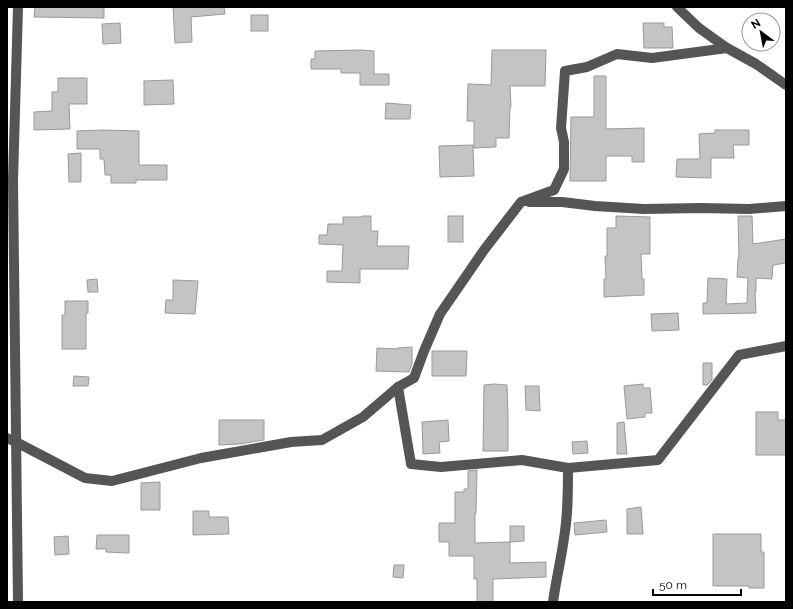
<svg xmlns="http://www.w3.org/2000/svg" width="793" height="609" font-family="Raleway,sans-serif">
<rect width="100%" height="100%" fill="#fff"/>
<g fill="#c4c4c4" stroke="#999">
<polygon points="35,7 104,7 104,18 34,17"/>
<polygon points="173,7 224,7 225,14 191,17 192,42 175,43"/>
<rect x="251" y="15" width="17" height="16"/>
<polygon points="120,23 121,43 103,44 102,24"/>
<polygon points="643,23 664,23 664,27 672,27 673,48 644,48"/>
<polygon points="360,50 374,51 374,74 389,74 389,85 360,85 360,73 341,73 341,69 311,69 311,59 315,59 315,51"/>
<polygon points="492,50 546,50 545,86 510,86 511,107 510,107 509,138 496,138 496,147 474,148 474,121 467,121 468,84 491,85"/>
<polygon points="594,76 606,76 606,129 644,128 644,162 632,162 632,156 606,156 606,181 570,181 571,117 594,117"/>
<polygon points="58,78 87,78 87,104 69,104 70,129 34,130 34,112 52,111 52,92 58,92"/>
<polygon points="173,80 174,104 144,105 144,81"/>
<polygon points="386,103 411,105 410,119 385,119"/>
<polygon points="103,130 139,131 139,165 167,165 167,180 136,180 136,183 111,183 111,175 105,175 104,159 100,159 100,149 77,149 77,131"/>
<polygon points="715,130 749,130 749,145 733,145 734,158 711,158 711,178 676,177 677,159 700,159 699,134 715,133"/>
<polygon points="473,145 474,176 440,177 439,146"/>
<polygon points="81,153 81,182 69,182 68,154"/>
<polygon points="362,216 371,216 371,231 378,231 377,246 409,246 408,269 360,269 360,283 327,282 327,271 342,271 343,245 319,244 319,235 327,235 328,224 343,224 343,217 362,217"/>
<rect x="448" y="216" width="15" height="26"/>
<polygon points="616,216 650,217 650,254 641,254 642,279 644,279 644,295 604,297 604,279 606,279 605,256 607,256 607,228 616,228"/>
<polygon points="738,216 752,216 753,244 786,239 786,263 773,265 772,279 756,278 756,291 755,291 756,313 703,314 703,303 707,303 708,278 727,279 726,304 747,303 748,278 737,277 738,258 739,258"/>
<polygon points="97,279 98,292 88,292 87,280"/>
<polygon points="173,280 198,281 195,314 165,313 166,300 173,300"/>
<polygon points="65,301 88,301 88,313 86,313 86,349 62,349 62,315 65,315"/>
<polygon points="678,313 679,330 652,331 651,314"/>
<polygon points="412,347 412,364 409,372 376,371 377,348 397,349 397,348"/>
<polygon points="432,351 467,351 466,376 432,376"/>
<polygon points="703,363 712,363 712,380 707,385 703,385"/>
<polygon points="74,376 89,377 88,386 73,386"/>
<polygon points="494,384 507,385 508,415 508,451 483,451 484,385"/>
<polygon points="643,384 643,388 650,388 652,413 645,413 645,417 627,419 624,386"/>
<polygon points="525,386 539,386 540,411 526,410"/>
<polygon points="756,412 778,412 778,420 786,420 786,455 756,455"/>
<polygon points="219,420 264,420 264,440 240,444 219,445"/>
<polygon points="448,420 449,441 439,442 440,453 423,454 422,422"/>
<polygon points="624,422 627,454 617,454 617,423"/>
<polygon points="587,441 588,453 573,454 572,442"/>
<polygon points="477,470 476,513 475,513 475,543 510,542 510,563 546,562 546,577 493,579 493,602 477,602 477,579 474,579 474,556 449,556 449,542 439,542 439,523 455,523 455,492 464,492 464,489 468,489 468,471"/>
<polygon points="160,482 160,510 141,510 141,483"/>
<polygon points="641,507 643,534 627,534 627,509"/>
<polygon points="193,511 209,511 209,517 228,517 229,534 193,535"/>
<polygon points="606,520 607,532 575,535 574,523"/>
<polygon points="510,526 524,526 524,541 510,542"/>
<polygon points="713,534 761,534 761,552 764,552 764,588 749,588 749,586 713,586"/>
<polygon points="97,535 129,535 129,553 106,552 106,549 96,549"/>
<polygon points="68,536 69,554 55,555 54,537"/>
<polygon points="394,565 404,565 403,578 393,577"/>
</g>
<g fill="none" stroke-linecap="round" stroke-linejoin="round">
<g stroke="#555" stroke-width="10">
<polyline points="677,7 699,28 727,48 756,64 786,85"/>
<polyline points="529,202 562,202 595,206 644,209 701,208 749,209 786,206"/>
<polyline points="398,387 414,378 424,351 440,314 484,250 521,202 554,190 564,169 564,142 561,128 565,71 587,67 617,54 652,58 727,48"/>
<polyline points="7,438 16,442 85,478 112,481 201,458 291,442 322,440 363,417 398,387 411,464 441,467 522,460 568,468 658,460 739,355 786,346"/>
<polyline points="18,602 13,180 18,7"/>
<path d="M553,602C556,580 561,560 564,538C568,515 568,492 568,468"/>
</g>
</g>
<rect width="793" height="609" fill="none" stroke="#000000" stroke-width="16"/>
<g transform="translate(761 32) rotate(328)"><circle r="19" fill="#ffffff" stroke="#999999"/>
<path d="M0-3L7 15L0 10L-7 15Z" fill="#000000"/>
<text y="-6" font-size="11" font-weight="bold" text-anchor="middle" fill="#000000">N</text>
</g>
<path d="M653 589v6h88v-6" fill="none" stroke="#000000" stroke-width="2"/>
<text x="659" y="589" font-size="12" fill="#000000" stroke="#ffffff" stroke-width="3" paint-order="stroke">50 m</text>
</svg>
